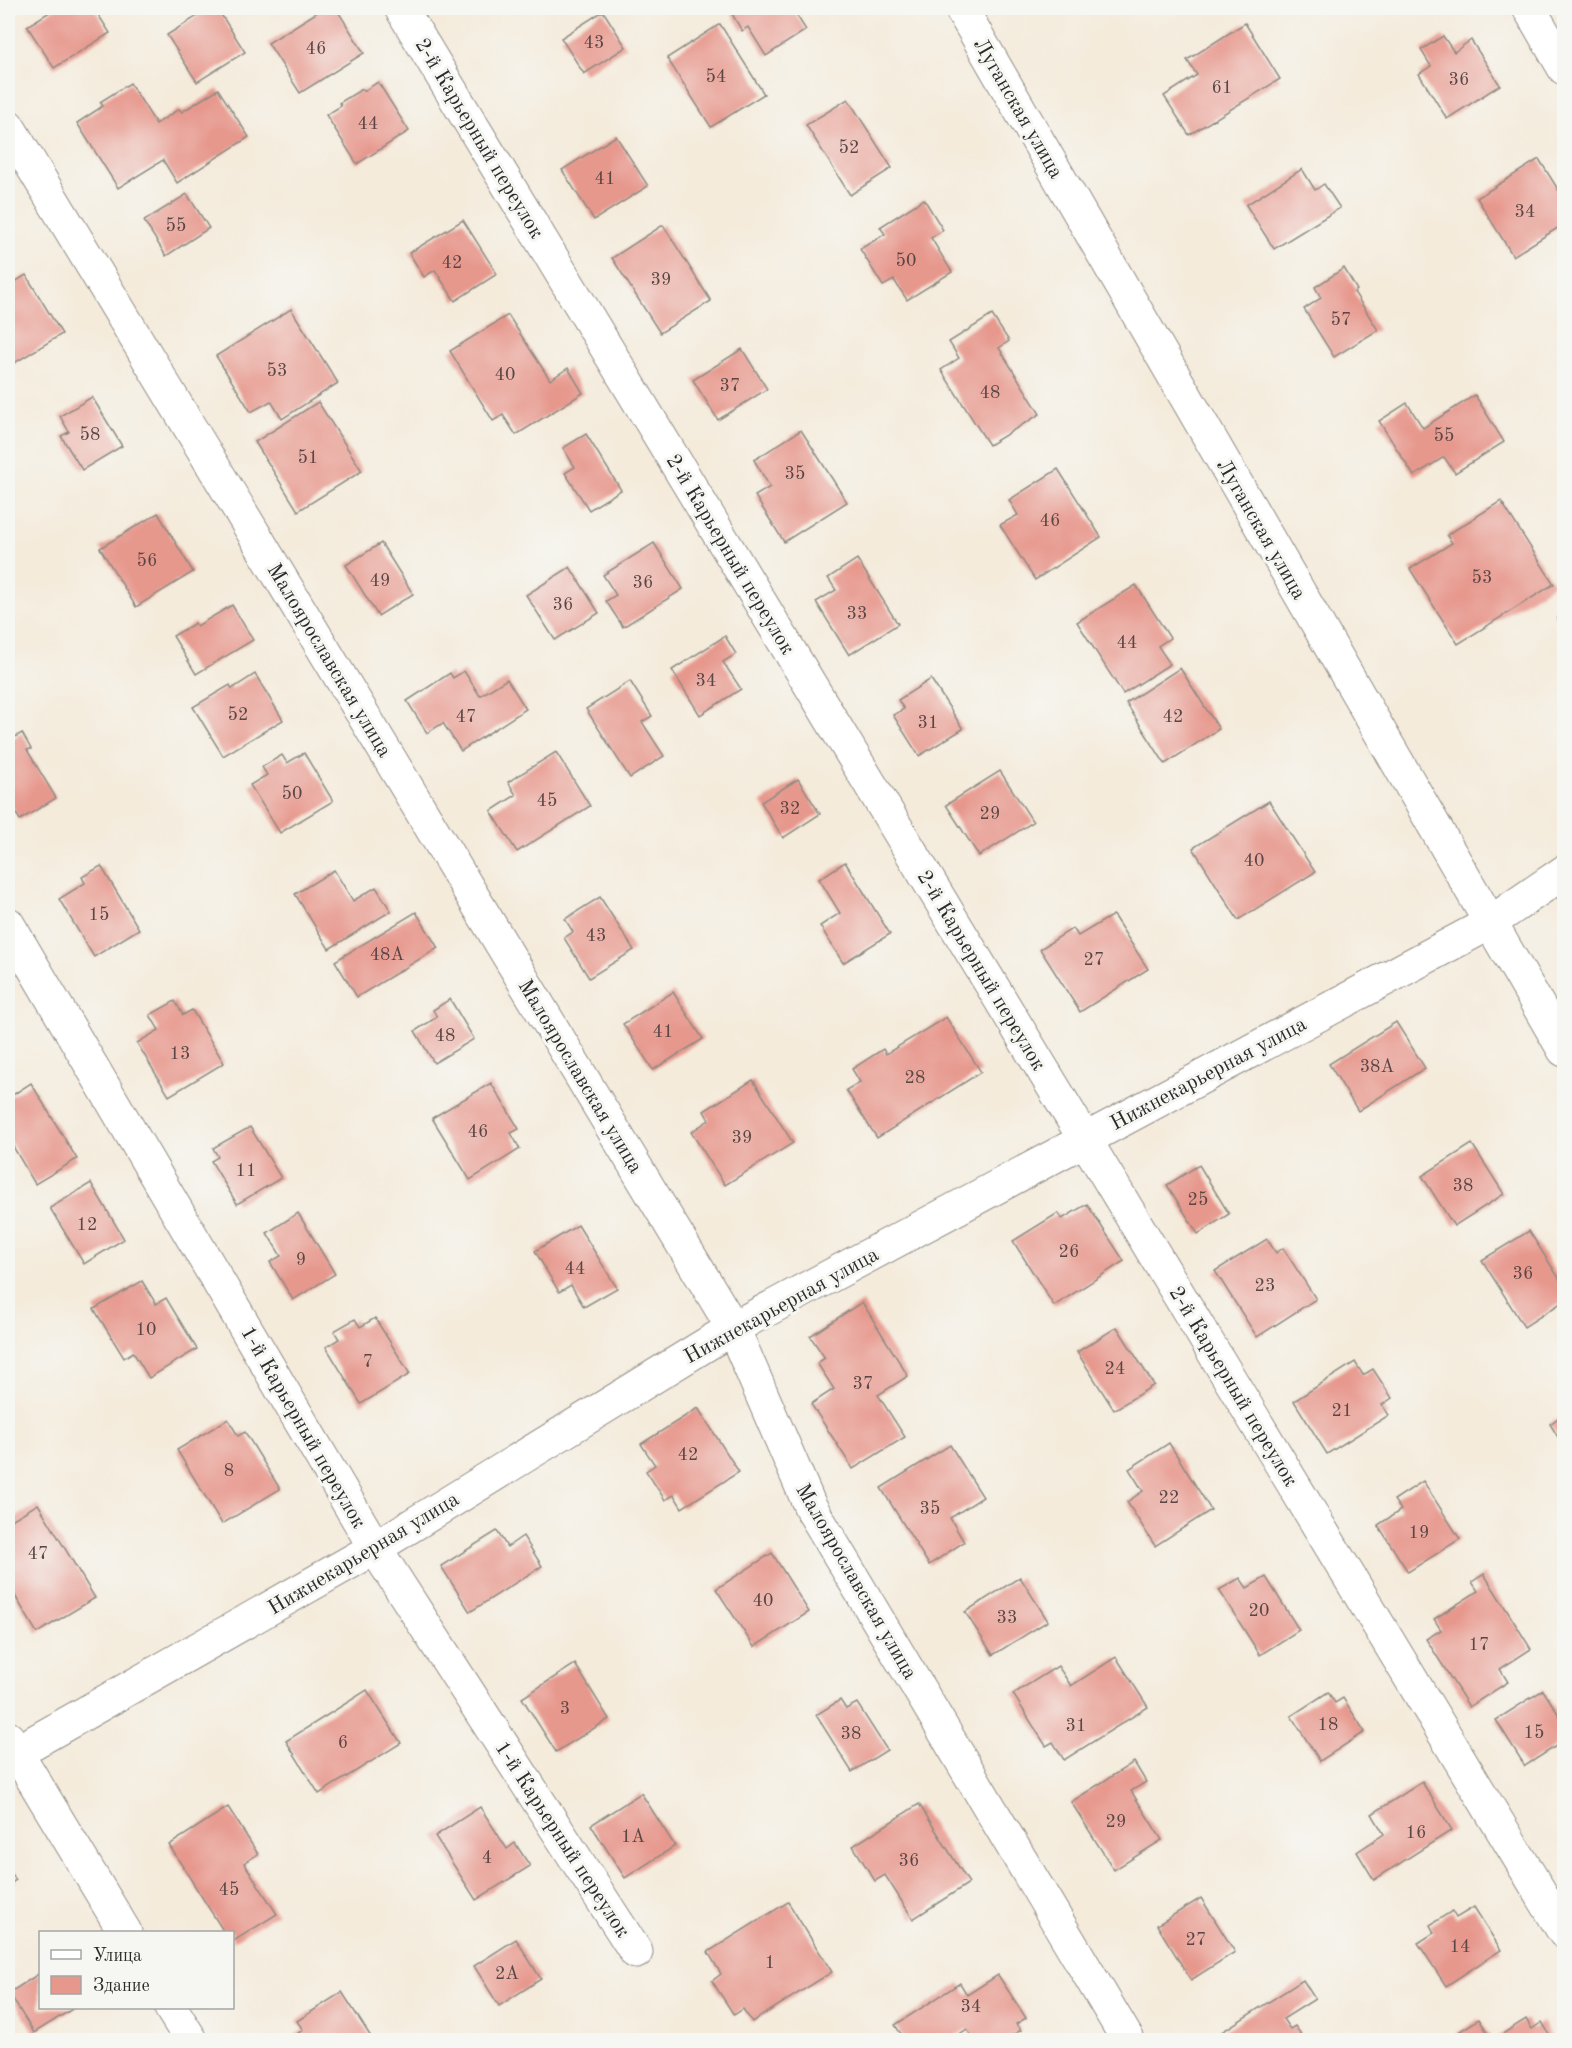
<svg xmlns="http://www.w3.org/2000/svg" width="1572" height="2048" font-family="'Old Standard TT',serif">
<rect width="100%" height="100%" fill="#f6f6f2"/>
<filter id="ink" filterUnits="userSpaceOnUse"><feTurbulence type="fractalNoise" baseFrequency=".0167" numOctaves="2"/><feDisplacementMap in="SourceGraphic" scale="12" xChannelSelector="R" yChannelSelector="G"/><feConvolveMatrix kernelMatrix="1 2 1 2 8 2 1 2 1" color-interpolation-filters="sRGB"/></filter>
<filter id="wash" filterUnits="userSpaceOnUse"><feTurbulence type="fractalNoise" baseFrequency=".008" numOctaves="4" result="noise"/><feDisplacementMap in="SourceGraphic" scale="24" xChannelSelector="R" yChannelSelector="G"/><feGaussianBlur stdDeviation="1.35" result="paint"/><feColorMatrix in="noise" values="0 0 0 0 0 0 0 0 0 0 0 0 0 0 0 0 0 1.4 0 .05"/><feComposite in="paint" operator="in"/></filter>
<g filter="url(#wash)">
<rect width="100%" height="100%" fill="#f4ebdb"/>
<g id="blocks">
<g fill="#e7988d">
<polygon points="56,8 94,8 110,33 54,68 27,26"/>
<polygon points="210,8 217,8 245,52 197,82 167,35"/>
<polygon points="324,8 336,8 364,53 300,93 268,43"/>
<polygon points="743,8 792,8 806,30 766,56 748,27 742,31 732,14"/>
<polygon points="603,11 626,47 584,74 561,38"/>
<polygon points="1245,23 1280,79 1189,135 1164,96 1197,75 1187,60"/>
<polygon points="720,24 764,94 711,127 667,58"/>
<polygon points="1443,36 1454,52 1471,40 1500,85 1447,119 1419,74 1431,66 1421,50"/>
<polygon points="378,82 409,131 357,164 326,115 341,106 339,103 362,89 364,91"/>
<polygon points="130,83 156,124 179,109 182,112 218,89 249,137 177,183 163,160 118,188 77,123 103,106 100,102"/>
<polygon points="848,99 892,168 850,195 806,125"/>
<polygon points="616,136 648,186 594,220 562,170"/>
<polygon points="1539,159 1564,199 1564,224 1513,256 1477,198"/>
<polygon points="1302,169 1315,190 1324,184 1340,208 1274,249 1246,205"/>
<polygon points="187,194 209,228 166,256 144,221"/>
<polygon points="924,199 943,230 931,238 952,272 907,300 894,280 883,286 860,249 885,234 880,227"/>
<polygon points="463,220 497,274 455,301 435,270 424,277 409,253"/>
<polygon points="663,225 711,301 660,333 612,258"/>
<polygon points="1344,268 1357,290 1354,292 1378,330 1334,357 1304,309 1321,298 1315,287"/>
<polygon points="26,275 62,334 8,367 8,286"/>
<polygon points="291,309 338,383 282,419 271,401 251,412 216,356"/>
<polygon points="508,315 550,380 568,368 583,393 516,435 503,415 493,421 450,351"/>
<polygon points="992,315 1009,341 999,348 1040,414 989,445 941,370 959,358 949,342"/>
<polygon points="742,349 767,389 718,420 693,380"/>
<polygon points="1475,395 1504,442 1455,473 1444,457 1414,476 1379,421 1407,403 1423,428"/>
<polygon points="92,397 122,446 82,470 61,436 69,432 60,416"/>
<polygon points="318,402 362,471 298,511 255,442"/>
<polygon points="801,430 847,502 784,542 755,496 770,487 754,460"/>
<polygon points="586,434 621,490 589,510 565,473 575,467 563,448"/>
<polygon points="1058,469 1101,537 1035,580 1000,525 1018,515 1009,500"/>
<polygon points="1501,501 1554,584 1458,644 1410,569 1452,543 1447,535"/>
<polygon points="158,513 193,572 136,607 100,548"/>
<polygon points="381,543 413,594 378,616 346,565"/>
<polygon points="654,543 683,589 623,627 606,601 616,595 603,575"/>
<polygon points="857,559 898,624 849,655 816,602 836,590 828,578"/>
<polygon points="570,567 599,613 555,640 526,595"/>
<polygon points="1136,585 1170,638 1158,646 1170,664 1123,694 1077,622"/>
<polygon points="232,605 253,640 196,674 173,636 195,623 197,626"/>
<polygon points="1564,613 1564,630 1557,618"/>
<polygon points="725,636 736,654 723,662 741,689 700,715 672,670"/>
<polygon points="1180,668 1219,729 1165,764 1126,703"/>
<polygon points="464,671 480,696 507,679 526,709 461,751 443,723 427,733 407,701 450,673 453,678"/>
<polygon points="255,674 283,720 223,756 193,707 230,685 232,689"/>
<polygon points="931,679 963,729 919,756 893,715 904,709 898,700"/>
<polygon points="630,681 652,716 642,722 664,756 630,778 586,709"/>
<polygon points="22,733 31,749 27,750 56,798 20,820 8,800 8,741"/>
<polygon points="556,752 590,806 517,852 491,811 516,795 508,782"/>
<polygon points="304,753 333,801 280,833 250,785 267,775 262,767 282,755 287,763"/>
<polygon points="1000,771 1033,822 979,856 946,805"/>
<polygon points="798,779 820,814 783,838 761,802"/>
<polygon points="1269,801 1315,872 1238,920 1193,848"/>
<polygon points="845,862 890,934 843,963 820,926 840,913 819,879"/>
<polygon points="101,866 139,929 94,957 59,899 85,883 82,877"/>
<polygon points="334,870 353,901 376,887 391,911 329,949 295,894"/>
<polygon points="600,897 634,950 589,978 564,938 573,932 565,919"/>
<polygon points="416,912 438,948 357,997 335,961"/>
<polygon points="1113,915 1148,969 1080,1012 1040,949 1073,928 1078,936"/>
<polygon points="673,992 703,1039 653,1070 623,1024"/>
<polygon points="450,999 474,1039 434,1063 415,1031 437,1017 433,1010"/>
<polygon points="175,1001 183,1015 192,1010 224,1063 169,1096 137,1043 159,1030 150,1015"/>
<polygon points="946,1017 981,1072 877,1138 846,1090 860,1082 852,1069 883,1049 886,1054"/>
<polygon points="1396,1022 1425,1068 1358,1111 1329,1064"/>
<polygon points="753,1080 793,1143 725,1185 691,1132 709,1120 704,1111"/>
<polygon points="31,1083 77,1159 35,1184 8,1138 8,1098"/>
<polygon points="491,1083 519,1129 511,1133 520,1149 470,1180 432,1118"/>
<polygon points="250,1127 281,1178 237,1204 211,1161 218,1157 213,1148"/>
<polygon points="1472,1144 1504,1194 1454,1226 1422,1176"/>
<polygon points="1199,1165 1229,1214 1198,1234 1167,1185"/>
<polygon points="91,1183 124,1239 84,1264 50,1208"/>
<polygon points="1087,1204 1124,1261 1054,1306 1013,1241 1058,1213 1062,1219"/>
<polygon points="298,1213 335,1274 293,1300 270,1262 281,1256 267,1233"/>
<polygon points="578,1225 617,1288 584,1307 571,1285 559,1292 535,1251"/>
<polygon points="1529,1231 1564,1286 1564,1301 1524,1327 1482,1260"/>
<polygon points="1267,1239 1276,1253 1283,1248 1316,1299 1257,1337 1215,1271"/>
<polygon points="142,1281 156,1304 166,1298 197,1349 149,1378 133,1352 124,1358 94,1309"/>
<polygon points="862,1302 908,1376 878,1395 905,1437 853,1469 811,1404 834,1389 817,1363 825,1358 810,1336"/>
<polygon points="375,1318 410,1374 361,1404 326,1347 339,1339 334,1331 355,1319 360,1327"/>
<polygon points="1117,1327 1154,1385 1114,1410 1077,1352"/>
<polygon points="1355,1362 1363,1375 1373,1369 1392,1398 1382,1405 1389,1415 1327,1454 1294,1401"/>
<polygon points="698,1408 739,1472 682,1508 674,1495 665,1500 646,1471 655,1465 641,1444"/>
<polygon points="1564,1414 1564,1447 1550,1424"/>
<polygon points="228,1419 238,1436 245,1432 280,1489 222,1524 177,1450"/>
<polygon points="1169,1443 1211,1510 1155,1546 1127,1502 1143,1491 1129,1469"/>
<polygon points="950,1445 983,1497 950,1518 964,1542 929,1565 881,1488"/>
<polygon points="1423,1481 1460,1539 1408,1572 1378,1525 1401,1510 1394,1500"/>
<polygon points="38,1504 95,1598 37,1633 8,1584 8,1522"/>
<polygon points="497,1531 507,1547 523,1536 542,1566 470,1612 441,1566"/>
<polygon points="772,1553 809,1612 754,1647 716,1589"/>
<polygon points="1484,1574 1531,1649 1500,1669 1508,1682 1469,1707 1426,1639 1441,1630 1434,1619 1478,1591 1472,1582"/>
<polygon points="1020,1577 1048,1621 993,1655 965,1612"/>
<polygon points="1266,1577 1299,1630 1260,1655 1219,1590 1240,1578 1247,1588"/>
<polygon points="1116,1657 1148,1707 1064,1760 1053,1742 1046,1746 1013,1694 1058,1666 1071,1686"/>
<polygon points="575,1664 609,1719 556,1752 522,1698"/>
<polygon points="367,1690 401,1743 319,1794 286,1741"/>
<polygon points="1543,1690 1564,1723 1564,1741 1525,1766 1496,1720"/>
<polygon points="1328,1692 1335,1703 1343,1698 1365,1732 1320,1761 1291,1716"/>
<polygon points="840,1700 846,1709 857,1703 887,1750 852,1772 816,1715"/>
<polygon points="1134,1762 1146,1782 1131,1791 1162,1840 1114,1870 1071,1802"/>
<polygon points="1422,1782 1452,1830 1374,1880 1357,1852 1384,1834 1372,1814"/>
<polygon points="641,1793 675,1846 625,1878 591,1825"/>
<polygon points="919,1804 969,1883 913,1919 885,1875 875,1881 853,1846"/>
<polygon points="228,1807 258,1854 244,1863 277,1914 232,1942 232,1932 224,1932 169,1845"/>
<polygon points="480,1807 507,1849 515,1843 530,1866 476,1900 435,1836"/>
<polygon points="8,1868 16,1880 8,1885"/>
<polygon points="1201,1898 1235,1952 1191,1980 1157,1925"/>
<polygon points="788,1902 832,1972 752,2022 743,2009 734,2015 712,1981 721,1974 708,1952"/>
<polygon points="1474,1907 1501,1950 1446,1986 1418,1943 1434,1933 1430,1925 1452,1911 1456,1918"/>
<polygon points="516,1939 541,1979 499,2006 474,1966"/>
<polygon points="40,1973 40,2008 74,2008 34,2033 9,1993"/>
<polygon points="998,1975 1026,2018 1016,2024 1021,2030 1005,2040 974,2040 967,2029 950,2040 905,2040 895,2025 960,1983 967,1995"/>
<polygon points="1303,1980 1315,1999 1283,2019 1290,2029 1295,2026 1305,2040 1221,2040 1217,2035"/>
<polygon points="342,1992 373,2040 291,2040 290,2038 303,2030 297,2021"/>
<polygon points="1479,2019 1492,2040 1461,2040 1457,2033"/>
<polygon points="1526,2019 1532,2029 1542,2022 1553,2040 1493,2040"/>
</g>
</g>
</g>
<g filter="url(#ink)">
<use href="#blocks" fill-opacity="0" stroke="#908b83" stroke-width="1.5"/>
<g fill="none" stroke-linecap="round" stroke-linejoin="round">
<g stroke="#908b83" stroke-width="35">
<g id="minor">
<polyline points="401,8 1564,1932"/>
<polyline points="961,8 1564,1050"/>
<polyline points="1529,8 1564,68"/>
<polyline points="8,126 733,1328 810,1506 1128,2040"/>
<polyline points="8,924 375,1548 636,1952"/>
<polyline points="8,1738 125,1932"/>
<polyline points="8,1757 375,1548 733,1328 1490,923 1564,872"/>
<polyline points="171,2008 191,2040"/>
</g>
</g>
<use href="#minor" stroke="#fff" stroke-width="33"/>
</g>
</g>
<g text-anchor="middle" stroke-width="6" stroke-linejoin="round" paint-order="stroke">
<g font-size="18" fill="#5a4644">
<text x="594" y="48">43</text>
<text x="316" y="54">46</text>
<text x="716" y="82">54</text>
<text x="1459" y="85">36</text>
<text x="1222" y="93">61</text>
<text x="368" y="129">44</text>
<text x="849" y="153">52</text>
<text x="605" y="184">41</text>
<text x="1525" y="217">34</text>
<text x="176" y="231">55</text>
<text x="906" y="266">50</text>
<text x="452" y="268">42</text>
<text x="661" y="285">39</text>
<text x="1341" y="325">57</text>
<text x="277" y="376">53</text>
<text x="505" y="380">40</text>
<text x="730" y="391">37</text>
<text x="990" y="398">48</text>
<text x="90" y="440">58</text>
<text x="1444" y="441">55</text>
<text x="308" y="463">51</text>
<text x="795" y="479">35</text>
<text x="1050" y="526">46</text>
<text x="147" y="566">56</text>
<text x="1482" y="583">53</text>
<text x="380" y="586">49</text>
<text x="643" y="588">36</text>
<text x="563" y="610">36</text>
<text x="857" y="619">33</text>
<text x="1127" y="648">44</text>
<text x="706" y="686">34</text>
<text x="238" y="720">52</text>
<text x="466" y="722">47</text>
<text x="1173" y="722">42</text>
<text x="928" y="728">31</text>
<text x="292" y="799">50</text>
<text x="547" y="806">45</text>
<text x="790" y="814">32</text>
<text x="990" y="819">29</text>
<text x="1254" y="866">40</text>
<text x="99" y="920">15</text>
<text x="596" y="941">43</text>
<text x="387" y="960">48А</text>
<text x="1094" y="965">27</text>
<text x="663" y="1037">41</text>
<text x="445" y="1041">48</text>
<text x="180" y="1059">13</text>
<text x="1377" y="1072">38А</text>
<text x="915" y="1083">28</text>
<text x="478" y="1137">46</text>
<text x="742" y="1143">39</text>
<text x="246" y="1176">11</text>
<text x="1463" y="1191">38</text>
<text x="1198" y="1205">25</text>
<text x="87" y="1230">12</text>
<text x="1069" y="1257">26</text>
<text x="301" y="1265">9</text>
<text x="575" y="1274">44</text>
<text x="1523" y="1279">36</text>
<text x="1265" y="1291">23</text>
<text x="146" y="1335">10</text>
<text x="368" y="1367">7</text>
<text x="1115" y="1374">24</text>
<text x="863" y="1389">37</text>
<text x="1342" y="1416">21</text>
<text x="688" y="1460">42</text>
<text x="229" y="1476">8</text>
<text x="1169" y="1503">22</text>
<text x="930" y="1514">35</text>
<text x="1419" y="1538">19</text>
<text x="38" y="1559">47</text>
<text x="763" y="1606">40</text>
<text x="1259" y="1616">20</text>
<text x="1007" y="1623">33</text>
<text x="1479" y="1650">17</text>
<text x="565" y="1714">3</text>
<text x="1328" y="1730">18</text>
<text x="1076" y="1731">31</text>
<text x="1534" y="1738">15</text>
<text x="851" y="1739">38</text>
<text x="343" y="1748">6</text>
<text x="1116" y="1827">29</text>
<text x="1416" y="1838">16</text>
<text x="633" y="1842">1А</text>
<text x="487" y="1863">4</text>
<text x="909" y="1866">36</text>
<text x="229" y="1895">45</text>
<text x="1196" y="1945">27</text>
<text x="1460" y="1952">14</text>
<text x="770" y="1968">1</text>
<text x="507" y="1979">2А</text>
<text x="971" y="2012">34</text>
</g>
<g font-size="21" fill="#2b2b2b" stroke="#f6f6f2">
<text transform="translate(1019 108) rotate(60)" y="7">Луганская улица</text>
<text transform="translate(480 138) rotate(59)" y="7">2-й Карьерный переулок</text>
<text transform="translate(1262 529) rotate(60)" y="7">Луганская улица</text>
<text transform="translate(731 554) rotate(59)" y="7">2-й Карьерный переулок</text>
<text transform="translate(330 660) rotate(59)" y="7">Малоярославская улица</text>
<text transform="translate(982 970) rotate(59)" y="7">2-й Карьерный переулок</text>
<text transform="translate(1208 1073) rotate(-28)" y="7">Нижнекарьерная улица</text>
<text transform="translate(581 1076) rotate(59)" y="7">Малоярославская улица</text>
<text transform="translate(781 1305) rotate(-29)" y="7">Нижнекарьерная улица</text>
<text transform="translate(1234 1386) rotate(59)" y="7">2-й Карьерный переулок</text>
<text transform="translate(304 1427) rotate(60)" y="7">1-й Карьерный переулок</text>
<text transform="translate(363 1553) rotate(-31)" y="7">Нижнекарьерная улица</text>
<text transform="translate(857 1581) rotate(60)" y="7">Малоярославская улица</text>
<text transform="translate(563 1839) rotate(57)" y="7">1-й Карьерный переулок</text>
</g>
</g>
<rect width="1572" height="2048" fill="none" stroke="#f6f6f2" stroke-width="30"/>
<rect x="39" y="1931" width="195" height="78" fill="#f6f6f2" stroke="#a5a5a2" stroke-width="1.5"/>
<rect x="51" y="1950" width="30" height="9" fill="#ffffff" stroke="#a5a5a2" stroke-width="1.5"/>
<text x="93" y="1961" font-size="18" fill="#2b2b2b">Улица</text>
<rect x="51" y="1976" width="30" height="18" fill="#e7988d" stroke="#a5a5a2" stroke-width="1.5"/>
<text x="93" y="1991" font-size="18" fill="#2b2b2b">Здание</text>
</svg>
